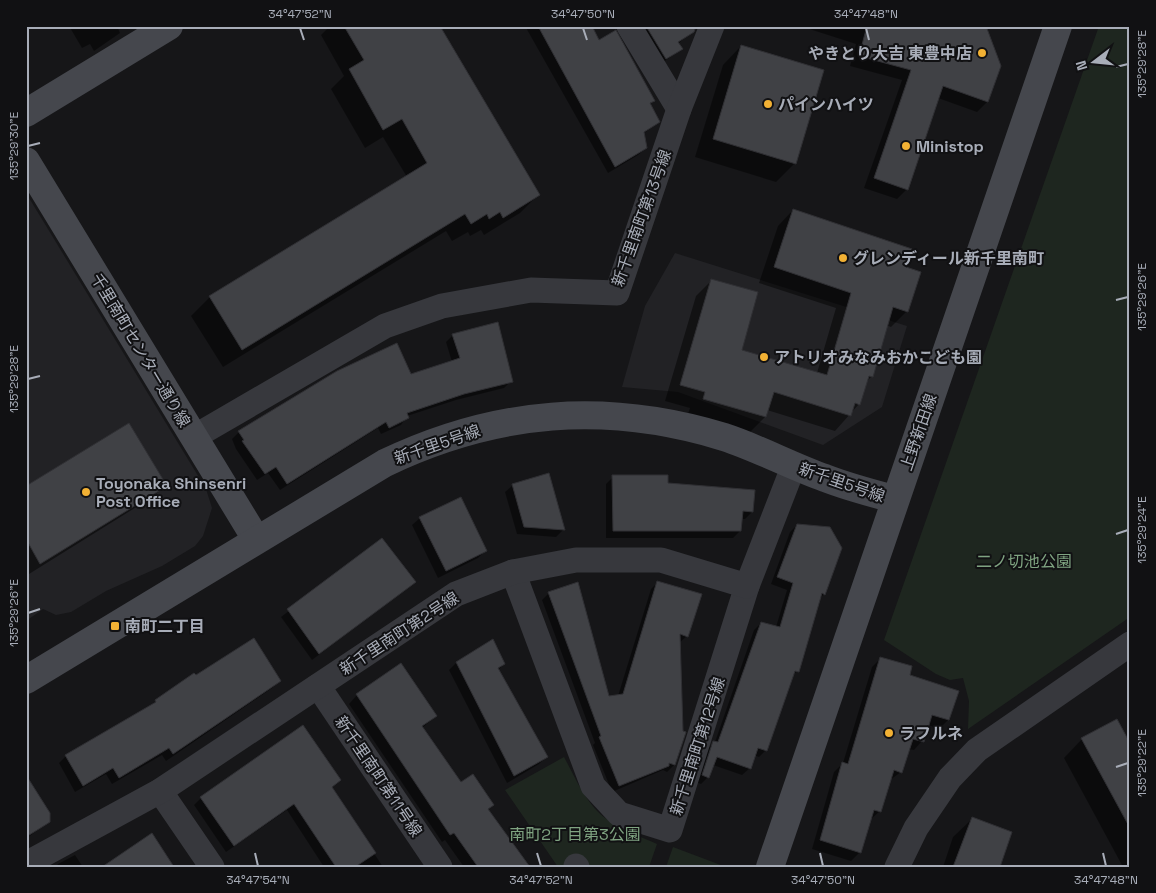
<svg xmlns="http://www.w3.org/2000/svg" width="1156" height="893" font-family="'Space Grotesk','Noto Sans JP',sans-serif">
<rect width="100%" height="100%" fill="#161618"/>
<g fill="#222225">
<polygon points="26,193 206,489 212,508 203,536 195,546 162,566 106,591 71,612 56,615 43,609 26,621"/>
<polygon points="675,253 907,326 882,407 823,445 678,392 622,387 645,306"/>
</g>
<g fill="#1e261f">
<polygon points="1099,26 1130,26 1130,617 968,729 969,701 963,678 950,680 936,674 884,640"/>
<path d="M564,757C576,779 587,806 608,820C623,830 641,837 657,844L649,867H558L505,790Z"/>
<polygon points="673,847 726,867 666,867"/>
</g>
<g fill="#0007">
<polygon points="69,26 117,26 120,33 94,51 90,44 82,48"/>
<polygon points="330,26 438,26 538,195 520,213 484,235 481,230 470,236 468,232 452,241 446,231 223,367 191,316 210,297 407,177 383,137 365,148 331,89 344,76 321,35"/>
<polygon points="525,26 590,26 599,42 653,101 650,104 658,122 643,134 646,148 638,155 608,173"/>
<polygon points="634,26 682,26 687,35 678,44 681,49 658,66"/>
<polygon points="800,26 984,26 999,66 987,102 977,112 938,98 907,189 897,199 864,188 902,80 850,66 856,44"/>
<polygon points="741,46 822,71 794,164 776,182 695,157 723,65"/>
<polygon points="793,210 904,268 907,311 891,327 886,325 872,376 866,382 859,404 835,431 767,410 765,417 750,432 688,414 690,408 665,401 696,296 712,280 740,351 817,373 836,308 759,283 778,226"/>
<polygon points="453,335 511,381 504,388 456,400 407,416 401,425 381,434 378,428 280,490 268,473 257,480 236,449 232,439 239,432 452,362 446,342"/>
<polygon points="548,475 563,530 556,537 517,534 505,492 513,485"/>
<polygon points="613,477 667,484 752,512 745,519 741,519 740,531 733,538 606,538 606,484"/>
<polygon points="165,485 154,496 29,574 26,568 26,488"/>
<polygon points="420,518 486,550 478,558 438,578 412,525"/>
<polygon points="797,525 824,594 818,600 797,671 791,677 766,750 759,757 754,755 750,768 742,775 713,765 708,777 701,784 696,782 707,749 715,742 754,630 761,623 776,627 787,590 771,584 790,532"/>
<polygon points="382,539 414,582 312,660 281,617"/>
<polygon points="658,582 687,636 679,643 674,765 667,772 663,770 612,792 593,745 595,743 542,600 549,593 608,698 618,696 651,589"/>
<polygon points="492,641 504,664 498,670 546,757 539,764 507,783 449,670 456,663"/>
<polygon points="881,658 908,675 948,720 939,729 928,725 922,741 914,750 908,749 901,772 890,780 880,811 870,820 860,852 851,861 812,849 834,772 843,763 872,667"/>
<polygon points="195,676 280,681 272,688 166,761 162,755 112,784 106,774 75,792 59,763 66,756 148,708 156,701"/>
<polygon points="357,695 436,716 422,728 460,784 492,805 488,810 528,867 464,867 445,840 442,842 349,704"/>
<polygon points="1082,739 1130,746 1130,867 1123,867 1064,758"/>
<polygon points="26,777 49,821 26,839"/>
<polygon points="340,780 331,788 383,867 324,867 287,810 226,852 194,805 201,798"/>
<polygon points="972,819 998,867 943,867 953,837"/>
<polygon points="75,855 83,867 56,867 58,864"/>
</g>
<g fill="#404145" stroke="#303034">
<polygon points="344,26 440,26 540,195 503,218 500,212 489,219 487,214 471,224 465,214 242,350 209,296 427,163 402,119 383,130 349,69 364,60"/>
<polygon points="538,26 592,26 599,40 616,30 655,101 650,103 660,122 644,132 647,148 615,167"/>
<polygon points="646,26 696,26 694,32 678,42 683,49 666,59"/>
<polygon points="867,26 986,26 1001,66 988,102 943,86 908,190 874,178 911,70 859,56"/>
<polygon points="741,45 824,70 796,164 713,139"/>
<polygon points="793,209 912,249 906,267 921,272 908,312 893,307 873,377 869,376 860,405 855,403 851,416 774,392 766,417 703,399 705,392 680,385 711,279 758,292 742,350 827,375 851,293 774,267"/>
<polygon points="498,322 513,382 464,394 407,413 409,418 389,428 386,422 287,484 276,467 265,474 242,441 244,440 238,431 337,371 397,343 411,374 460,358 452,334"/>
<polygon points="129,423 167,486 40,564 26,539 26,486"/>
<polygon points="549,473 565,530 524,527 512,484"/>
<polygon points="612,475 668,475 668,483 755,490 753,512 743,511 741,531 613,531"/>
<polygon points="461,497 487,551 446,571 419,517"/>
<polygon points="797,524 830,527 842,548 825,595 822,593 799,672 795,671 767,751 758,748 751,769 717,757 709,778 702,775 713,741 718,742 761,622 780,627 793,583 777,577"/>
<polygon points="382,538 416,582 319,654 287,609"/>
<polygon points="657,581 702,594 688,637 680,634 683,731 686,732 675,765 669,763 669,766 619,786 599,737 601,736 548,592 578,582 609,696 623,694"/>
<polygon points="254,638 281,681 173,754 169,748 119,778 113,768 83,786 65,755 156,702 155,700 194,673 196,675"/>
<polygon points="493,639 505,664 498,668 548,757 514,776 456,662"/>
<polygon points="880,657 912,666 910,675 959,691 949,720 932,715 924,742 913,739 902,773 894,770 881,812 874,810 861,853 820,840 842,762 848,764"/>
<polygon points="401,663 437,716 422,726 461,782 473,774 494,805 488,809 530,867 478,867 454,833 450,835 356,694"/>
<polygon points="1117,719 1130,743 1130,828 1081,738"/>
<polygon points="303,725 341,780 332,787 376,853 355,867 336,867 294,804 234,846 200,797"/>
<polygon points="26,775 50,813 50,822 26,837"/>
<polygon points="972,817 1012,832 1000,867 953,867"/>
<polygon points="152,833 174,867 102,867"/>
</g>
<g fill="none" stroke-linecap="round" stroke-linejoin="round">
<g stroke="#37383d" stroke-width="25">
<polyline points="629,26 679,109"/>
<polyline points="194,437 385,326 442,306 531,290 617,293 679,109 712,26"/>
<polyline points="513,572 593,786 619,814 670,830 747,586"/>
<polyline points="318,686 440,867"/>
<polyline points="160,791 212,867"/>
<polyline points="26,864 160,791 456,594 513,572 576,560 661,560 747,586 794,465"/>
<polyline points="576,866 577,867"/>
<polyline points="897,867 916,828 950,778 977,750 1130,644"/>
</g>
<g stroke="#45474d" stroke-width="28">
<polyline points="26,113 169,26"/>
<polyline points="26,161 256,539"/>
<path d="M26,680L385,463C496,410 606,401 724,437C758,448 791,466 825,478C848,487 871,493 894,499"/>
<polyline points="770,867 1058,26"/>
</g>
</g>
<path fill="none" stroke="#a8adb8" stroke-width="2" d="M300,28L304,40M583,28L587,40M866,28L869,40M1116,67L1128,64M28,146L40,143M1116,300L1128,297M28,379L40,376M1116,534L1128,530M28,613L40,609M1116,767L1128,763M255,853L258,866M537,853L541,866M820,853L823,866M1103,853L1106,866"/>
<g fill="#f2b134" stroke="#111113" stroke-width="2">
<circle cx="982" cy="53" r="5"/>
<circle cx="768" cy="104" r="5"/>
<circle cx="906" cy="146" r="5"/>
<circle cx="843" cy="258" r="5"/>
<circle cx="764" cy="357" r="5"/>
<circle cx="86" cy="492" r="5"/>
<rect x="110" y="621" width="10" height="10" rx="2.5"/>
<circle cx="889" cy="733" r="5"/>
</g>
<g text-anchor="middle" stroke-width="4" stroke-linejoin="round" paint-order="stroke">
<g font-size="16" font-weight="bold" fill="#a8adb8" stroke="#111113" text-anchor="start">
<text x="972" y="59" text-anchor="end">やきとり大吉 東豊中店</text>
<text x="778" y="110">パインハイツ</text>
<text x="916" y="152">Ministop</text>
<text x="853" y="264">グレンディール新千里南町</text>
<text x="774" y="363">アトリオみなみおかこども園</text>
<text x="96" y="489">Toyonaka Shinsenri<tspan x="96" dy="18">Post Office</tspan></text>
<text x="125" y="632">南町二丁目</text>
<text x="899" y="739">ラフルネ</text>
</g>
<g font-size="16" fill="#a8adb8" stroke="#111113">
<text transform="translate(641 218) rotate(-70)" y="6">新千里南町第13号線</text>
<text transform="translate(141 350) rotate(59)" y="6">千里南町センター通り線</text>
<text transform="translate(918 432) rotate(-71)" y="6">上野新田線</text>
<text transform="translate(437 444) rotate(-19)" y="6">新千里5号線</text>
<text transform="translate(842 482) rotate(19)" y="6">新千里5号線</text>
<text transform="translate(399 633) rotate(-33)" y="6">新千里南町第2号線</text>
<text transform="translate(697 746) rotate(-72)" y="6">新千里南町第12号線</text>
<text transform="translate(379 776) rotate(56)" y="6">新千里南町第11号線</text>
</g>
<g font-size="16" fill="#7fa381" stroke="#111113">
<text x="1024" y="567">二ノ切池公園</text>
<text x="575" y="840">南町2丁目第3公園</text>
</g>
</g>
<rect width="1156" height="893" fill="none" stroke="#111113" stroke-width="55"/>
<g transform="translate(1094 62) rotate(254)" stroke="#111113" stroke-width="4" paint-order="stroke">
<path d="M0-4L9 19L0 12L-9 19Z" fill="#a8adb8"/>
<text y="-8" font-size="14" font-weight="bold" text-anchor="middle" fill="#a8adb8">N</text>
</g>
<rect x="28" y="28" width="1100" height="838" fill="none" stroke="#a8adb8" stroke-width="2"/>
<g font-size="12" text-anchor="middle" fill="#a8adb8">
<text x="300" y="18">34°47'52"N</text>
<text x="583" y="18">34°47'50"N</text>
<text x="866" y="18">34°47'48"N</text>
<text transform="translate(1142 64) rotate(-90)" y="4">135°29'28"E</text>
<text transform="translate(14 146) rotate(-90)" y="4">135°29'30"E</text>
<text transform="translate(1142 297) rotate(-90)" y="4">135°29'26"E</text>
<text transform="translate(14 379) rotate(-90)" y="4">135°29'28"E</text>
<text transform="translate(1142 530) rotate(-90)" y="4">135°29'24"E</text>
<text transform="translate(14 613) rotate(-90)" y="4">135°29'26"E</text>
<text transform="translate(1142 763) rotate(-90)" y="4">135°29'22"E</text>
<text x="258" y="884">34°47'54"N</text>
<text x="541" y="884">34°47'52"N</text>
<text x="823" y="884">34°47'50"N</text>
<text x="1106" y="884">34°47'48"N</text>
</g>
</svg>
